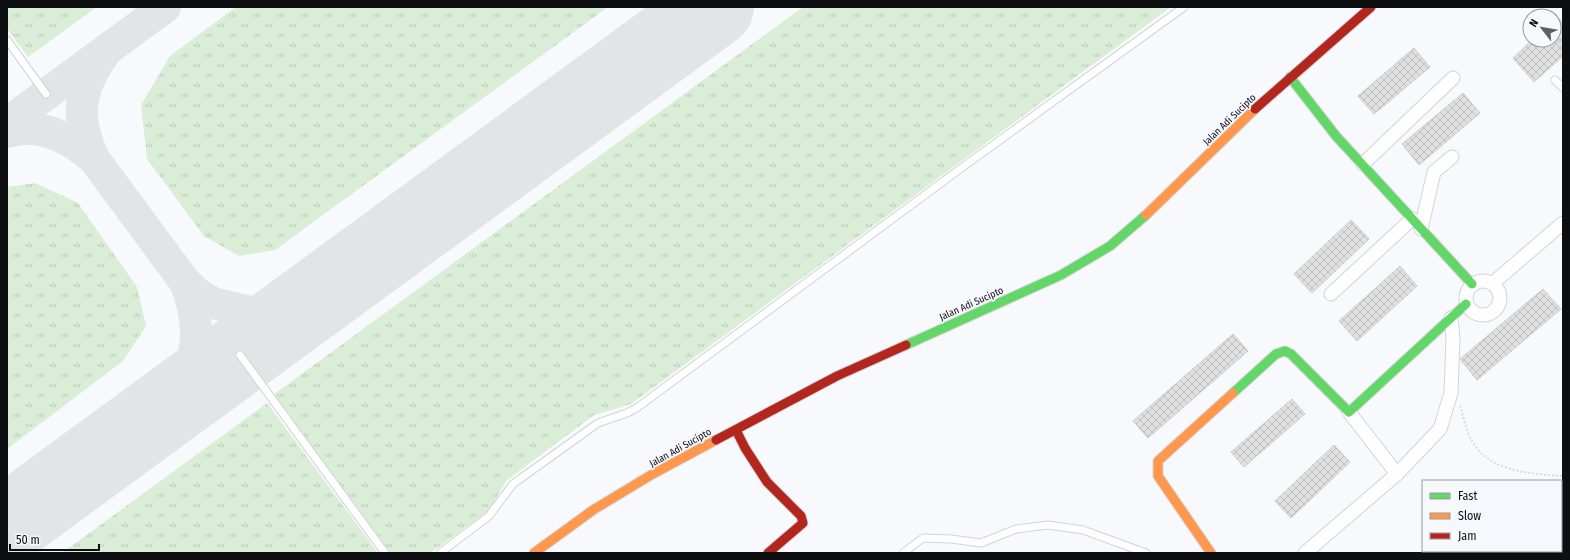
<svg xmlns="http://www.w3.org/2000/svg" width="1570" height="560" font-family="'Fira Sans Condensed',sans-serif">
<defs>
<pattern id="grass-tufts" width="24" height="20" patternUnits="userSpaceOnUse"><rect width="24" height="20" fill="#daedd7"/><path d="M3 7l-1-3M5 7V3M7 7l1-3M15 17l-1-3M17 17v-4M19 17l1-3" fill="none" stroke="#bacab8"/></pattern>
<pattern id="building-cross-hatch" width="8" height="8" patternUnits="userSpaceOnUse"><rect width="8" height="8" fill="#e1e0e0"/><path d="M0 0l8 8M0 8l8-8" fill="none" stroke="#c0bfbf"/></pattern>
</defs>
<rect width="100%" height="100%" fill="#f8f9fc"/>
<g fill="url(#grass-tufts)">
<polygon points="7,7 97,7 28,57 7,29"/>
<polygon points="236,7 608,7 275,250 239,256 204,236 147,159 141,105 170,56"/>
<polygon points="803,7 1171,7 631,404 594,415 506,481 489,511 430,553 391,553 273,395"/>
<polygon points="35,183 78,203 137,287 146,326 123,361 7,449 7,187"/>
<polygon points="267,403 378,553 62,553"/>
</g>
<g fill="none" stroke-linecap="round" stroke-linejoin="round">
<g stroke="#e3e4e6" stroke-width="32">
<polyline points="7,123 165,7"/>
<path d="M7,132C40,121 70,138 94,159L185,282L199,295L213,303L254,313H279L315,299"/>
<path d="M94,159C75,118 78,91 104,54"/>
<path d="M170,406C198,364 204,330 185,282"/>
</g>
<polyline stroke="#e3e4e6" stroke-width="80" points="7,525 714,7"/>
</g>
<g fill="url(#building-cross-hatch)" stroke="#cecdcd">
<polygon points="1554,13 1563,23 1563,56 1534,82 1513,58 1532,40 1554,40"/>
<polygon points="1414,48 1430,67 1374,114 1358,96"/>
<polygon points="1463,93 1480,113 1419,165 1402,144"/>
<polygon points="1351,220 1369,239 1312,293 1294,274"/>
<polygon points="1400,266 1417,286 1357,341 1339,321"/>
<polygon points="1543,289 1561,309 1477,380 1460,359"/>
<polygon points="1233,334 1248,351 1148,438 1133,421"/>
<polygon points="1292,399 1305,414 1244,467 1231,452"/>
<polygon points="1334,445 1350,462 1291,518 1275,501"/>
</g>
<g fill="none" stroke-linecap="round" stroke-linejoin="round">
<g stroke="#d3d4d8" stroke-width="9">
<g id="lane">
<polyline points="7,40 46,94"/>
<polyline points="1555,80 1563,88"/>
<polyline points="240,355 385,553"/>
<polyline points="440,553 489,516 513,484 598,423 627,413 638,407 960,169 1184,7"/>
<polyline points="903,553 923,538 951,539 981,543 1016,529 1048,525 1083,530 1146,553"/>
</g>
</g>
<g stroke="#d3d4d8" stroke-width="15">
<g id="street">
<polyline points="1363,164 1453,78"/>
<polyline points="1421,229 1434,172 1452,157"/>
<circle cx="1483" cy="298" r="17"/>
<polyline points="1493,283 1563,223"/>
<polyline points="1331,294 1412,219"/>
<polyline points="1349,412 1397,474"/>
<polyline points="1305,553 1397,474 1440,429 1451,393 1453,338 1451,318"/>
</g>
</g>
<g stroke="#d3d4d8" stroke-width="11">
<g id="fast">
<polyline points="1290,77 1336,136 1472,284"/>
<polyline points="906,345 1061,275 1110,246 1146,215"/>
<polyline points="1233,393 1276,354 1285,351 1291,354 1349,412 1466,304"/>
</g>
</g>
<g stroke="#d3d4d8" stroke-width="11">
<g id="slow">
<polyline points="1146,215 1255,109"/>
<polyline points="534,553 593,510 651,475 716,440"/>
<polyline points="1211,553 1158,476 1158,461 1233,393"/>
</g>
</g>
<g stroke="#d3d4d8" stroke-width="11">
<g id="jam">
<polyline points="1255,109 1371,7"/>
<polyline points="736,430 745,448 767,482 801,516 803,523 768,553"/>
<polyline points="716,440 837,376 906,345"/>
</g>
</g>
<path stroke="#d9dadb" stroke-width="2" stroke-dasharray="2 2" stroke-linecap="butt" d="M1460,406C1464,417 1466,431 1472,441C1489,472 1532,474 1563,476"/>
<use href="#lane" stroke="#fefeff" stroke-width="7"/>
<use href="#street" stroke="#fefeff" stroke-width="13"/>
<use href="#fast" stroke="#63d668" stroke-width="9"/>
<use href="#slow" stroke="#ff974d" stroke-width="9"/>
<use href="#jam" stroke="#b3261e" stroke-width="9"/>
</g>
<g text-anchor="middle" stroke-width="3.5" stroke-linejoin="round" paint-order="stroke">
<g font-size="10" fill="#0d0e11" stroke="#f6f8fe">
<text transform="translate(1229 119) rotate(-44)" y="4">Jalan Adi Sucipto</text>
<text transform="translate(971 303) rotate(-24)" y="4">Jalan Adi Sucipto</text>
<text transform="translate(680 447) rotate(-29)" y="4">Jalan Adi Sucipto</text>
</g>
</g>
<rect width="1570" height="560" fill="none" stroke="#0d0e11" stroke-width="16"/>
<rect x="1422" y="480" width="140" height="72" fill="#f6f8fe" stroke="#999a9f"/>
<rect x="1430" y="493" width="20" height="6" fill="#63d668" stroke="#999a9f"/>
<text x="1458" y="500" font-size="12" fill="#0d0e11">Fast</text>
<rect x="1430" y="513" width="20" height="6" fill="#ff974d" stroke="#999a9f"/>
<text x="1458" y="520" font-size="12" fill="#0d0e11">Slow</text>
<rect x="1430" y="533" width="20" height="6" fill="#b3261e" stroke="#999a9f"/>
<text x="1458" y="540" font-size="12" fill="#0d0e11">Jam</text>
<g transform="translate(1542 28) rotate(301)"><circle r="19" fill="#f6f8fe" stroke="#999a9f"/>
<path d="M0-3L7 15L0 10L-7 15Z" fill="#5f6063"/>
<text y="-6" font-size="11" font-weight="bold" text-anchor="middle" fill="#0d0e11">N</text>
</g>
<path d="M10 544v6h89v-6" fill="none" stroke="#0d0e11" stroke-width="2"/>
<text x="16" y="544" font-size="12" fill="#0d0e11" stroke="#f6f8fe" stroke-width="3" paint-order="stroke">50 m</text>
</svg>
